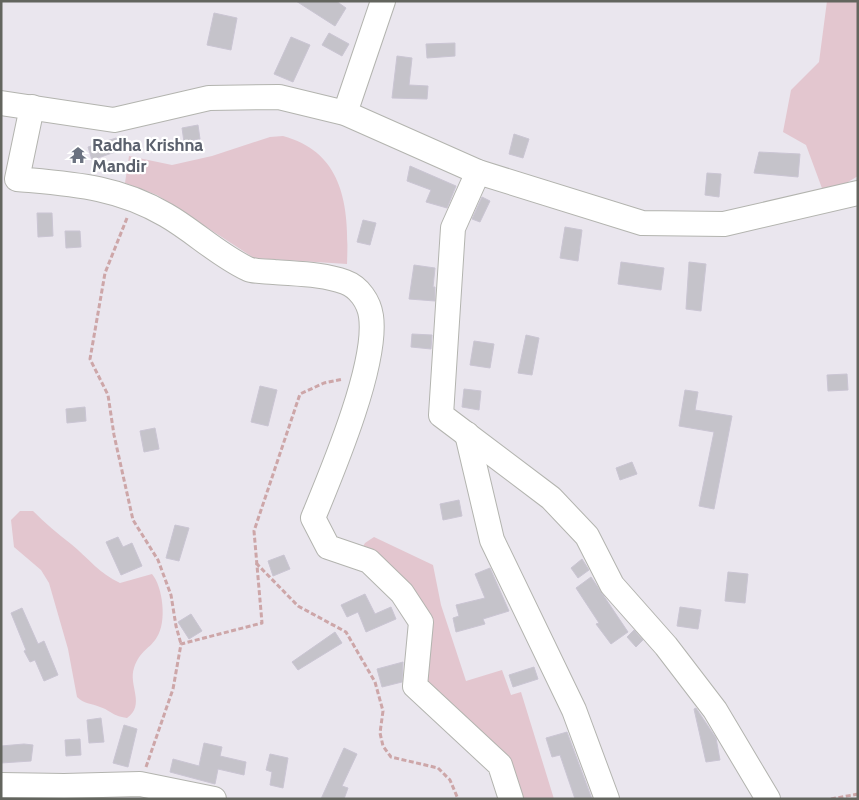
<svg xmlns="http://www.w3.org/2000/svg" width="859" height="800" font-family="Cabin,sans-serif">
<rect width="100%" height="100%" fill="#eae6ee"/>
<g fill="#e3c6cf">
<polygon points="827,1 858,1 858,176 843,185 823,191 806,145 783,132 791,90 819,62"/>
<path d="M283,136C346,153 349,210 347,264L254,258L157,195L125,183L129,156L172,165L212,156L270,137Z"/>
<path d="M20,511H33C45,523 57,533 71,544C88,558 100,574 120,583L152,574C163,587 167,622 157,637C150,649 140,650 134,668C128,685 146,705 127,718C112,716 112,711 100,707C91,703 84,704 77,697L68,649L49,583L41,570L14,547L11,520Z"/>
<polygon points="374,537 433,565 441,605 466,681 502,670 511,695 521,692 554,799 515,799 422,685 430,629 361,550 365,543"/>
</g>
<g fill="#c5c3ca" stroke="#cac5d3">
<polygon points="296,1 336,1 346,8 335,26"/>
<polygon points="214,13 237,18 231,50 207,45"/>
<polygon points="329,33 349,44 342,56 322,45"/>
<polygon points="291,37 310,45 293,82 274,74"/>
<polygon points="455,43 455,56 427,58 426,44"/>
<polygon points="397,56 412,58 409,85 428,86 427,99 392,98"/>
<polygon points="198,125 200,139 184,142 182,128"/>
<polygon points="514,134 529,139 523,158 509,154"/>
<polygon points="116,138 121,150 92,160 88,147"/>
<polygon points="759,152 800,154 798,177 754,173"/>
<polygon points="410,166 456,186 447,208 426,202 431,190 407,181"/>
<polygon points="707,173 721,174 719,197 705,195"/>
<polygon points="482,197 490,201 480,222 472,219"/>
<polygon points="37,213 52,213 53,236 38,237"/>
<polygon points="363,220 376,223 370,245 357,242"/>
<polygon points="565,227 582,230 578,261 560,258"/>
<polygon points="65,231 80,231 81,247 66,248"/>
<polygon points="621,262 664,268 661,290 618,284"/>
<polygon points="689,262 706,264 701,311 686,309"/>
<polygon points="414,265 435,268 433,287 435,287 435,301 409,299"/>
<polygon points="412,334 432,335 431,349 411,347"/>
<polygon points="526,335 539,338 532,375 518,373"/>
<polygon points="474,341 494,344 490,368 470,365"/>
<polygon points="847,374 848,390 828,391 827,375"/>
<polygon points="260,386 277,390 268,426 251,422"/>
<polygon points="464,389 481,391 479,410 462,407"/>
<polygon points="685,390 698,392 695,410 732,416 714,509 699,506 714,432 679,426"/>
<polygon points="85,407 86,421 67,423 66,409"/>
<polygon points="155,428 159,449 144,452 140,431"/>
<polygon points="632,462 637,474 620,480 616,468"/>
<polygon points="459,500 462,516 443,520 440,504"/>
<polygon points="175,525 189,528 179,561 166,558"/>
<polygon points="118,537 123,547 132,543 142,566 121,575 106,542"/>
<polygon points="284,555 290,569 273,576 268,561"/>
<polygon points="582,559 589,570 578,578 571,568"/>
<polygon points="490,568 509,611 483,619 485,624 456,632 453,618 459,616 456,605 485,598 475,574"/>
<polygon points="728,572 748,574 745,603 725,601"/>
<polygon points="591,577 628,632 611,644 596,624 599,623 576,588"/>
<polygon points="365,594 375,614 391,607 396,619 366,632 358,612 347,617 341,605"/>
<polygon points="680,607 701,610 698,629 677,626"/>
<polygon points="22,608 38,644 44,641 58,675 44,681 35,660 30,662 24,651 26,650 11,613"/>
<polygon points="191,614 202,631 189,639 178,622"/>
<polygon points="634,630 643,640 636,647 627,637"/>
<polygon points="335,632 342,643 298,670 292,662"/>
<polygon points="403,662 402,682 382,687 377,669"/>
<polygon points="534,667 538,679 513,687 509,675"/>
<polygon points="696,708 716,738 720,760 706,762 694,709"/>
<polygon points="101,718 104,742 89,743 87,720"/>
<polygon points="124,725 137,729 128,767 113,763"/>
<polygon points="567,732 592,799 575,799 560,755 552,757 546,738"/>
<polygon points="80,739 81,755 66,756 65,740"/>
<polygon points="204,743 222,747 220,756 246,762 244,775 218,769 215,784 170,772 173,759 199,766"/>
<polygon points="24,744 33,745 31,761 1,763 1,746"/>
<polygon points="344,748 357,754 342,786 348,788 344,799 321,799"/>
<polygon points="270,754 288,758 283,788 270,785 272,772 266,770"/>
</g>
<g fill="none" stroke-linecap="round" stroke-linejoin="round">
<g stroke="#b3b4af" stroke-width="26">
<g id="minor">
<polyline points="1,103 114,120 209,98 279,97 345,113 478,172 642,223 724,224 858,193"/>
<path d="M32,107L17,179C71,184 117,186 166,215C194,231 218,255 248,269C255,272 266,271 274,272C297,274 323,274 345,282C359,287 369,302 371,316C378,364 332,472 313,518L328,547L369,561L402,593L421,622L415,686L500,765L511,799"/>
<polyline points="345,113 383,1"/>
<polyline points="478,172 453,228 441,415 551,498 587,536 612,585 666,646 715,710 768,799"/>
<polyline points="467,434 492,540 574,710 607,799"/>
<polyline points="1,785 64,786 140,784 214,799"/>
</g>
</g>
<g stroke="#cda6a8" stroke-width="3" stroke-dasharray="5 2.5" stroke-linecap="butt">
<polyline points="127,218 105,273 90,359 108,395 114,435 133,520 158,560 171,595 176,626 181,644"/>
<polyline points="256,563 298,606 346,632 375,682 383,711 380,733 383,746 391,757 438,768 450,780 458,799"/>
<polyline points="146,767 173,689 181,644 262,623 254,531 300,394 324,383 343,379"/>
<polyline points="831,799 858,794"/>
</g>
<use href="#minor" stroke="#fff" stroke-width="24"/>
</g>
<defs>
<g id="temple-bare" transform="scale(1.35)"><path d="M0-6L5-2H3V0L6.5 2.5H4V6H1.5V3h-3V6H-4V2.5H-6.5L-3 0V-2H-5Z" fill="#6b7280" stroke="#fff" stroke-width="2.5" paint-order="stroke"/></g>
</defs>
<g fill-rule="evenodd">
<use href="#temple-bare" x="78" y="155"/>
</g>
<g text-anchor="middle" stroke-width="4.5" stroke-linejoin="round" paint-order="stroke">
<g font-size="18" font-weight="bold" fill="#5b616d" stroke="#fff" text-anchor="start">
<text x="92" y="151">Radha Krishna<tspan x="92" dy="21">Mandir</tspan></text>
</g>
</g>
<rect width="859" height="800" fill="none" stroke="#63655e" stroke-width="5"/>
</svg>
